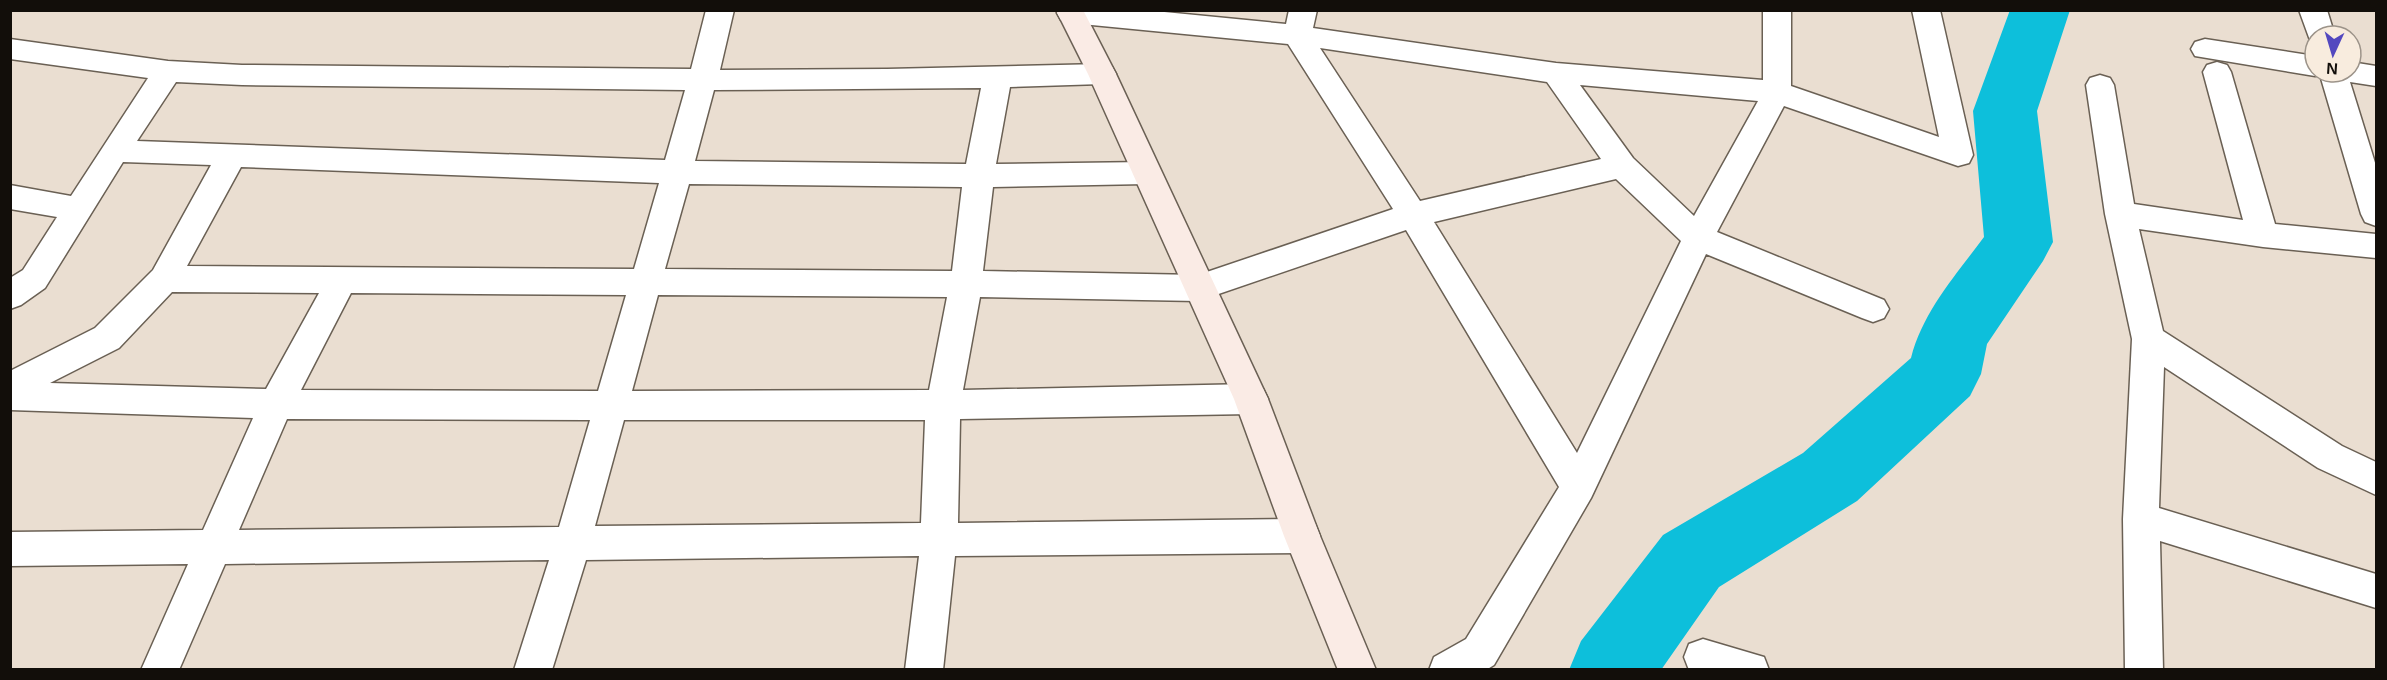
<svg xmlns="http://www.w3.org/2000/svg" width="2387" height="680" font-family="Arial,sans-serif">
<rect width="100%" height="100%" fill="#eaded1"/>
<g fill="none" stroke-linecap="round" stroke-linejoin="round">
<path fill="#0dbfdb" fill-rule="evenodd" d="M2010,10H2070L2037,111L2053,242L2043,261L1987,344L1981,374L1970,396L1857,501L1719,587L1661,670H1569L1581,641L1663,535L1803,453L1911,358C1923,311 1956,275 1984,237L1973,111Z"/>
<g stroke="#6a6054" stroke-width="3">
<g id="street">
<path d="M706,10H734L720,70L887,69L1102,64L1112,67L1116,74L1112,81L1102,84L1010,87L996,164L1146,162L1157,165L1161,173L1157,181L1146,184L993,187L983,271L1198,275L1393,209L1288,44L1071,23L1061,20L1057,13L1059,10H1144L1286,24L1289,10H1317L1313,28L1556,63L1763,80V10H1791V86L1939,137L1912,10H1940L1973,155L1969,163L1958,166L1784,106L1717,232L1884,300L1889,309L1884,318L1873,322L1862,318L1706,254L1591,498L1494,665L1486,670H1429L1434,657L1466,639L1559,487L1406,230L1198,301L980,297L963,390L1251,384L1263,389L1268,399L1263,409L1251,414L960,419L958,523L1302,519L1315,524L1320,536L1315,548L1302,553L955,556L943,670H905L919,556L586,560L552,670H514L549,560L225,564L179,670H141L188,564L10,566V532L203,530L253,418L10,410V371L95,328L153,270L211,165L123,162L45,288L21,305L10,309V278L23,270L57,217L10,209V185L71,196L148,78L10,59V39L168,61L242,65L691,69ZM1320,48L1547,82L1601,159L1420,201ZM176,82L242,85L685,90L665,160L137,141ZM1580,85L1758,101L1694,216L1633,158ZM981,88L966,164L695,161L714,90ZM241,167L659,183L634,269L187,266ZM1616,179L1681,241L1577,453L1434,222ZM689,184L962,187L952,271L665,269ZM172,292L319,293L266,389L50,383L119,348ZM351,293L626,295L598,391L301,390ZM658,295L947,297L929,390L632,391ZM287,419L590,420L559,527L239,530ZM624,420H925L921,523L595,526Z"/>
<polygon points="2299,10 2327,10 2335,36 2315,36 2315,44 2311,43"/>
<polygon points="2205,39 2315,56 2315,72 2351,72 2351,62 2376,66 2376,86 2350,82 2376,166 2376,226 2365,222 2361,214 2320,75 2315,76 2195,56 2191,49 2195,42"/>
<polygon points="2217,62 2227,65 2231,72 2275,224 2376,234 2376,258 2263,247 2139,229 2163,331 2342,446 2376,462 2376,495 2318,468 2164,367 2159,508 2376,574 2376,608 2160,541 2163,670 2125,670 2123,519 2132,339 2105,214 2086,85 2090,78 2100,75 2110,78 2114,85 2134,204 2243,220 2203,72 2207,65"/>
<polygon points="1703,639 1764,657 1769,670 1689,670 1684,657 1689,644"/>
</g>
</g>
<g stroke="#6a6054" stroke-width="3">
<polygon id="secondary" points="1056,10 1083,10 1116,74 1268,399 1320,536 1376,670 1338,670 1284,536 1234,399 1088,74"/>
</g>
<use href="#street" fill="#fff" fill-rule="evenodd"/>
<use href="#secondary" fill="#faebe5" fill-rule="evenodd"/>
</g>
<rect width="2387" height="680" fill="none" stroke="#120e0a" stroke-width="24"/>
<g transform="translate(2333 54) rotate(184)"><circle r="28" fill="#f8ecde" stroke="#9c9389" stroke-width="1.5"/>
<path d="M0-4.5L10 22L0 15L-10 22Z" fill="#5348bf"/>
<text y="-9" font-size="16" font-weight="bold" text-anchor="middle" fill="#120e0a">N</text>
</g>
</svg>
